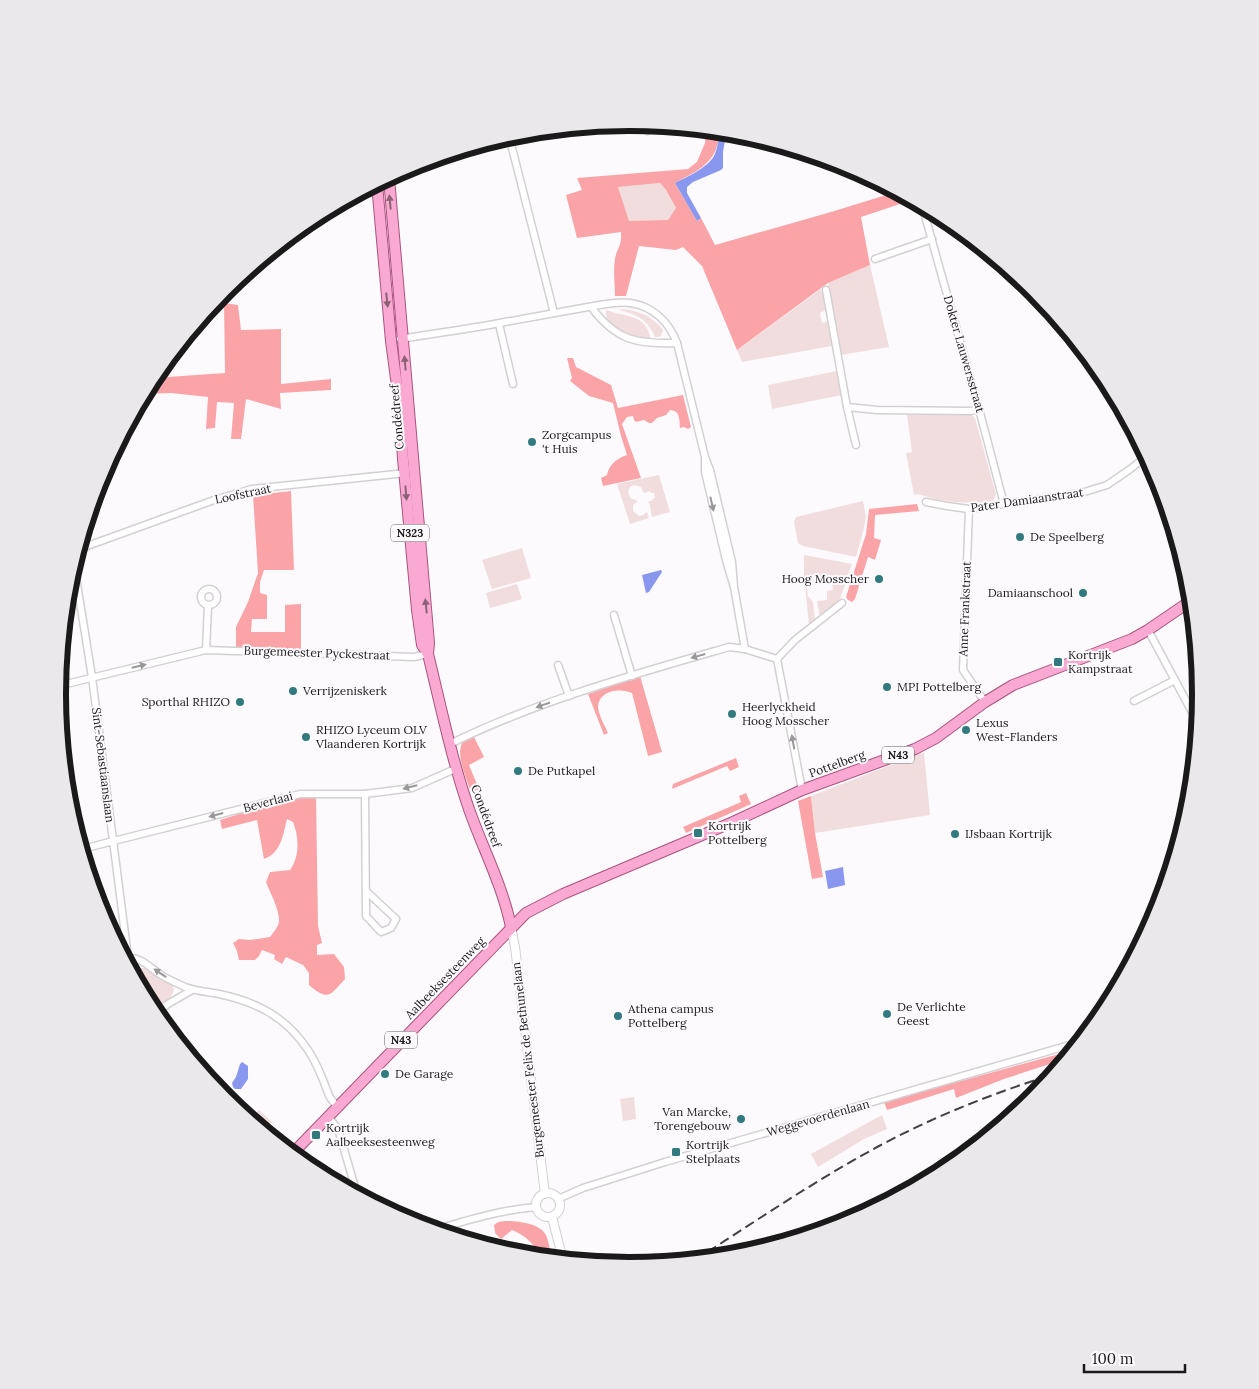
<svg xmlns="http://www.w3.org/2000/svg" width="1259" height="1389" font-family="Lora,serif">
<rect width="100%" height="100%" fill="#fdfafd"/>
<g fill="#f2ddde">
<polygon points="660,183 666,190 676,208 668,221 628,221 618,187"/>
<polygon points="870,265 889,347 841,355 828,283"/>
<polygon points="821,289 826,310 820,313 822,323 829,321 832,346 742,362 737,350"/>
<path d="M618,309C635,309 652,315 663,330L661,336L658,337H655C646,317 637,316 618,309Z"/>
<path d="M606,310C627,318 645,313 651,339C637,338 602,328 606,310Z"/>
<polygon points="837,371 842,395 772,409 768,385"/>
<path d="M907,415H972L975,418L996,494L993,501C967,505 943,502 918,494L914,495L906,453L912,452Z"/>
<path d="M659,475L670,512L652,517C650,512 652,506 648,502L653,500V498H655L654,493H651L650,491L644,493L641,487L634,485L630,487L628,492L630,498L638,501L633,505V511L639,516L643,515L647,512L649,518L630,524L617,484Z"/>
<polygon points="863,501 866,517 864,528 856,557 803,546 798,543 794,522 796,517"/>
<polygon points="522,548 531,578 492,589 482,560"/>
<polygon points="804,555 852,564 840,599 820,619 817,601 827,600 827,591 833,590 831,577 828,575 824,576 824,578 817,578 816,575 806,576 808,596 813,602 815,620 809,624 804,576"/>
<polygon points="517,584 522,599 490,608 486,593"/>
<polygon points="924,752 930,815 815,833 811,796"/>
<path d="M140,968C144,968 144,967 148,969C154,972 172,984 174,989C173,999 160,1005 153,1011L134,976L136,972Z"/>
<polygon points="634,1097 636,1119 623,1121 620,1099"/>
<polygon points="259,1110 272,1122 264,1131 250,1120"/>
<polygon points="882,1115 887,1129 864,1139 818,1167 811,1154"/>
</g>
<g fill="#fba4a8" fill-rule="evenodd">
<path d="M706,130L719,131C719,162 699,170 675,183L697,221L701,218L715,245L831,212L896,192L912,200L861,217L870,265L828,283L737,350L702,266L683,247L676,250L639,246L626,296H615C615,285 613,271 615,259C617,247 622,247 621,232L577,238L566,195L582,190L577,178L688,169L697,162L705,143ZM660,183L666,190L676,208L668,220L629,221L618,187Z"/>
<polygon points="224,303 238,305 241,330 281,329 281,384 331,379 331,390 280,393 281,409 246,399 241,439 231,439 234,403 217,402 215,428 206,429 208,397 171,393 145,394 153,378 225,373"/>
<path d="M567,358H573L576,367L611,385L618,408L683,395L691,427L688,429L684,427L680,428C679,420 681,411 670,410L666,415L657,418L652,423H649L644,420L636,422L634,420L633,416L627,417L622,424L641,478L603,486L601,478L607,475C609,464 618,458 627,455L621,436L613,403L589,396L570,381L572,378Z"/>
<polygon points="291,491 294,570 264,570 260,582 260,593 267,595 267,619 252,619 251,632 285,632 285,605 301,604 301,649 236,648 236,627 248,602 258,573 253,495"/>
<polygon points="917,504 919,511 875,515 874,538 881,540 875,560 868,557 855,599 852,602 848,600 846,597 866,534 869,509"/>
<path d="M640,676L662,752L648,756L632,693C620,688 600,690 598,706C598,714 605,726 608,733L604,735L588,694Z"/>
<path d="M474,737L484,757L469,765L479,789L471,792C467,780 452,748 466,739C469,738 472,737 474,737Z"/>
<polygon points="736,758 739,767 730,771 727,766 672,789 673,784"/>
<polygon points="746,793 751,804 686,833 683,827 741,802 739,796"/>
<path d="M316,796L318,926L322,943L317,945V955L334,954L344,967L345,979C330,995 329,1002 309,985V973L303,965L286,957L282,964L274,959L275,955L262,950L259,956L255,960H239L237,951L233,943L239,939L250,940L270,937C273,933 278,927 279,922C280,910 270,893 266,882L270,872L290,870C300,856 299,837 293,822L287,819C283,835 281,853 264,859L257,820L222,829L220,820L294,797Z"/>
<polygon points="811,796 815,833 823,877 812,879 798,801"/>
<polygon points="1074,1050 1068,1058 1004,1079 956,1098 954,1089 887,1110 884,1102"/>
<path d="M505,1221C517,1221 540,1223 546,1235C549,1242 550,1251 552,1259L538,1258C537,1244 524,1235 512,1230L501,1239L495,1233L494,1225L498,1222Z"/>
</g>
<g fill="#8a97ef">
<path d="M719,136L722,137L725,140L723,152V168L721,170L693,182L687,187V193L701,218L697,221L675,183C687,177 707,168 714,156C717,150 718,143 719,136Z"/>
<polygon points="661,570 662,572 649,592 646,593 642,575"/>
<polygon points="843,867 845,885 828,889 825,871"/>
<polygon points="242,1062 248,1066 248,1079 241,1089 235,1089 233,1087 232,1083 236,1077 240,1064"/>
</g>
<g fill="none" stroke-linecap="round" stroke-linejoin="round">
<g stroke="#d3d0d3" stroke-width="9">
<g id="minor">
<polyline points="646,124 647,131"/>
<polyline points="509,136 554,313"/>
<polyline points="922,205 979,409 1004,504"/>
<polyline points="875,259 932,239"/>
<polyline points="826,290 847,407 856,445"/>
<path d="M591,307C617,341 636,344 677,343"/>
<polyline points="499,324 513,384"/>
<path d="M400,339C435,333 470,329 505,322C533,317 561,312 588,307C602,305 616,301 630,303C653,306 669,322 677,343L705,457L710,470L732,562L734,587L727,564L705,472V457"/>
<polyline points="847,407 877,410 971,411 979,409"/>
<polyline points="926,502 947,506 969,509 1081,493 1107,485 1129,470 1147,456"/>
<polyline points="969,509 963,670 985,702"/>
<polyline points="79,549 214,500 252,489 406,473"/>
<polyline points="74,565 92,677 129,965"/>
<polyline points="734,587 745,649"/>
<circle cx="209" cy="597" r="8"/>
<polyline points="614,615 632,676"/>
<polyline points="1148,630 1191,710 1193,713 1200,712"/>
<polyline points="206,650 208,606"/>
<polyline points="777,659 802,790"/>
<polyline points="777,659 795,640 842,603"/>
<polyline points="558,665 569,696"/>
<polyline points="58,686 206,650 414,657 428,654"/>
<polyline points="1134,701 1175,680"/>
<path d="M450,744C537,701 635,674 729,647L745,649L777,659"/>
<polyline points="365,794 366,916 381,932 391,928 396,919 366,891"/>
<polyline points="82,849 300,794 365,794 412,788 455,769"/>
<path d="M128,958C142,957 150,968 161,975C169,980 177,983 185,987C196,991 208,992 219,994C257,1002 286,1017 308,1050C314,1059 319,1070 323,1080C328,1092 328,1098 338,1107"/>
<polyline points="155,1014 168,1004 192,990"/>
<polyline points="328,1116 338,1129 357,1194"/>
<polyline points="558,1199 583,1188 665,1162 1080,1042"/>
<path d="M434,1230C468,1220 500,1210 536,1207"/>
</g>
</g>
<g stroke="#d3d0d3" stroke-width="10">
<g id="tertiary">
<polyline points="511,927 515,947 545,1194"/>
<circle cx="548" cy="1205" r="12"/>
<polyline points="552,1217 563,1260"/>
</g>
</g>
<g stroke="#aa537e" stroke-width="12">
<g id="primary">
<polyline points="389,178 429,643 428,654"/>
<path d="M377,184L391,341L400,409L403,459L417,610L422,645L428,654C441,707 452,761 470,812C484,851 503,887 511,927"/>
<polyline points="292,1154 526,913 563,894 733,822 802,790 915,749 936,738 985,702 1013,685 1132,639 1148,630 1192,600"/>
</g>
</g>
<use href="#minor" stroke="#fff" stroke-width="6"/>
<use href="#tertiary" stroke="#fff" stroke-width="8"/>
<use href="#primary" stroke="#faaad2" stroke-width="10"/>
<path stroke="#424142" stroke-width="2" stroke-dasharray="10 5" stroke-linecap="butt" d="M695,1260C756,1221 816,1180 879,1146C935,1116 994,1093 1054,1074"/>
</g>
<defs><path id="oneway-solid" d="M-6-.8H1V-3.2L6.5 0L1 3.2V.8H-6Z" transform="scale(1.25)"/></defs>
<g fill="#8a6276">
<use href="#oneway-solid" transform="translate(390 202) rotate(-95)"/>
<use href="#oneway-solid" transform="translate(387 300) rotate(84)"/>
<use href="#oneway-solid" transform="translate(405 363) rotate(-95)"/>
<use href="#oneway-solid" transform="translate(406 493) rotate(85)"/>
<use href="#oneway-solid" transform="translate(426 606) rotate(-96)"/>
</g>
<g fill="#989898">
<use href="#oneway-solid" transform="translate(712 504) rotate(77)"/>
<use href="#oneway-solid" transform="translate(698 656) rotate(164)"/>
<use href="#oneway-solid" transform="translate(139 666) rotate(-13)"/>
<use href="#oneway-solid" transform="translate(543 705) rotate(161)"/>
<use href="#oneway-solid" transform="translate(793 742) rotate(-100)"/>
<use href="#oneway-solid" transform="translate(410 787) rotate(166)"/>
<use href="#oneway-solid" transform="translate(216 815) rotate(165)"/>
<use href="#oneway-solid" transform="translate(160 973) rotate(-146)"/>
</g>
<g fill="#317a7f" stroke="#fdfafd" stroke-width="2">
<circle cx="532" cy="442" r="5"/>
<circle cx="1020" cy="537" r="5"/>
<circle cx="879" cy="579" r="5"/>
<circle cx="1083" cy="593" r="5"/>
<rect x="1053" y="657" width="10" height="10" rx="2.5"/>
<circle cx="887" cy="687" r="5"/>
<circle cx="293" cy="691" r="5"/>
<circle cx="240" cy="702" r="5"/>
<circle cx="732" cy="714" r="5"/>
<circle cx="966" cy="730" r="5"/>
<circle cx="306" cy="737" r="5"/>
<circle cx="518" cy="771" r="5"/>
<rect x="693" y="828" width="10" height="10" rx="2.5"/>
<circle cx="955" cy="834" r="5"/>
<circle cx="887" cy="1014" r="5"/>
<circle cx="618" cy="1016" r="5"/>
<circle cx="385" cy="1074" r="5"/>
<circle cx="741" cy="1119" r="5"/>
<rect x="311" y="1130" width="10" height="10" rx="2.5"/>
<rect x="671" y="1147" width="10" height="10" rx="2.5"/>
</g>
<g text-anchor="middle" stroke-width="4" stroke-linejoin="round" paint-order="stroke">
<g fill="#fdfafd" stroke="#5f5d5f" stroke-width="1">
<rect x="391" y="524.5" width="38" height="17" rx="4"/>
<rect x="882" y="746.5" width="32" height="17" rx="4"/>
<rect x="385" y="1031.5" width="32" height="17" rx="4"/>
</g>
<g font-size="11" font-weight="bold" fill="#1b1a1b">
<text x="410" y="537">N323</text>
<text x="898" y="759">N43</text>
<text x="401" y="1044">N43</text>
</g>
<g font-size="12" fill="#1b1a1b" stroke="#fdfafd">
<text transform="translate(964 354) rotate(74)" y="4">Dokter Lauwersstraat</text>
<text transform="translate(397 417) rotate(-95)" y="4">Condédreef</text>
<text transform="translate(243 494) rotate(-12)" y="4">Loofstraat</text>
<text transform="translate(1027 500) rotate(-8)" y="4">Pater Damiaanstraat</text>
<text transform="translate(965 609) rotate(-88)" y="4">Anne Frankstraat</text>
<text transform="translate(317 653) rotate(2)" y="4">Burgemeester Pyckestraat</text>
<text transform="translate(837 764) rotate(-20)" y="4">Pottelberg</text>
<text transform="translate(103 765) rotate(83)" y="4">Sint-Sebastiaanslaan</text>
<text transform="translate(268 802) rotate(-15)" y="4">Beverlaai</text>
<text transform="translate(486 816) rotate(70)" y="4">Condédreef</text>
<text transform="translate(445 978) rotate(-46)" y="4">Aalbeeksesteenweg</text>
<text transform="translate(528 1060) rotate(-97)" y="4">Burgemeester Felix de Bethunelaan</text>
<text transform="translate(818 1118) rotate(-16)" y="4">Weggevoerdenlaan</text>
</g>
<g font-size="12" fill="#1b1a1b" stroke="#fdfafd" text-anchor="start">
<text x="542" y="439">Zorgcampus<tspan x="542" dy="14">'t Huis</tspan></text>
<text x="1030" y="541">De Speelberg</text>
<text x="869" y="583" text-anchor="end">Hoog Mosscher</text>
<text x="1073" y="597" text-anchor="end">Damiaanschool</text>
<text x="1068" y="659">Kortrijk<tspan x="1068" dy="14">Kampstraat</tspan></text>
<text x="897" y="691">MPI Pottelberg</text>
<text x="303" y="695">Verrijzeniskerk</text>
<text x="230" y="706" text-anchor="end">Sporthal RHIZO</text>
<text x="742" y="711">Heerlyckheid<tspan x="742" dy="14">Hoog Mosscher</tspan></text>
<text x="976" y="727">Lexus<tspan x="976" dy="14">West-Flanders</tspan></text>
<text x="316" y="734">RHIZO Lyceum OLV<tspan x="316" dy="14">Vlaanderen Kortrijk</tspan></text>
<text x="528" y="775">De Putkapel</text>
<text x="708" y="830">Kortrijk<tspan x="708" dy="14">Pottelberg</tspan></text>
<text x="965" y="838">IJsbaan Kortrijk</text>
<text x="897" y="1011">De Verlichte<tspan x="897" dy="14">Geest</tspan></text>
<text x="628" y="1013">Athena campus<tspan x="628" dy="14">Pottelberg</tspan></text>
<text x="395" y="1078">De Garage</text>
<text x="731" y="1116" text-anchor="end">Van Marcke,<tspan x="731" dy="14">Torengebouw</tspan></text>
<text x="326" y="1132">Kortrijk<tspan x="326" dy="14">Aalbeeksesteenweg</tspan></text>
<text x="686" y="1149">Kortrijk<tspan x="686" dy="14">Stelplaats</tspan></text>
</g>
</g>
<path d="M0 0H1259V1389H0ZM66 694a563 563 0 1 1 1126 0a563 563 0 1 1-1126 0Z" fill="#ebe8eb" fill-rule="evenodd"/>
<path fill="none" stroke="#1b1a1b" stroke-width="6" d="M66 694a563 563 0 1 1 1126 0a563 563 0 1 1-1126 0Z"/>
<path d="M1084 1364v8h101v-8" fill="none" stroke="#1b1a1b" stroke-width="2.5"/>
<text x="1092" y="1364" font-size="15" fill="#1b1a1b" stroke="#fdfafd" stroke-width="4" paint-order="stroke">100 m</text>
</svg>
